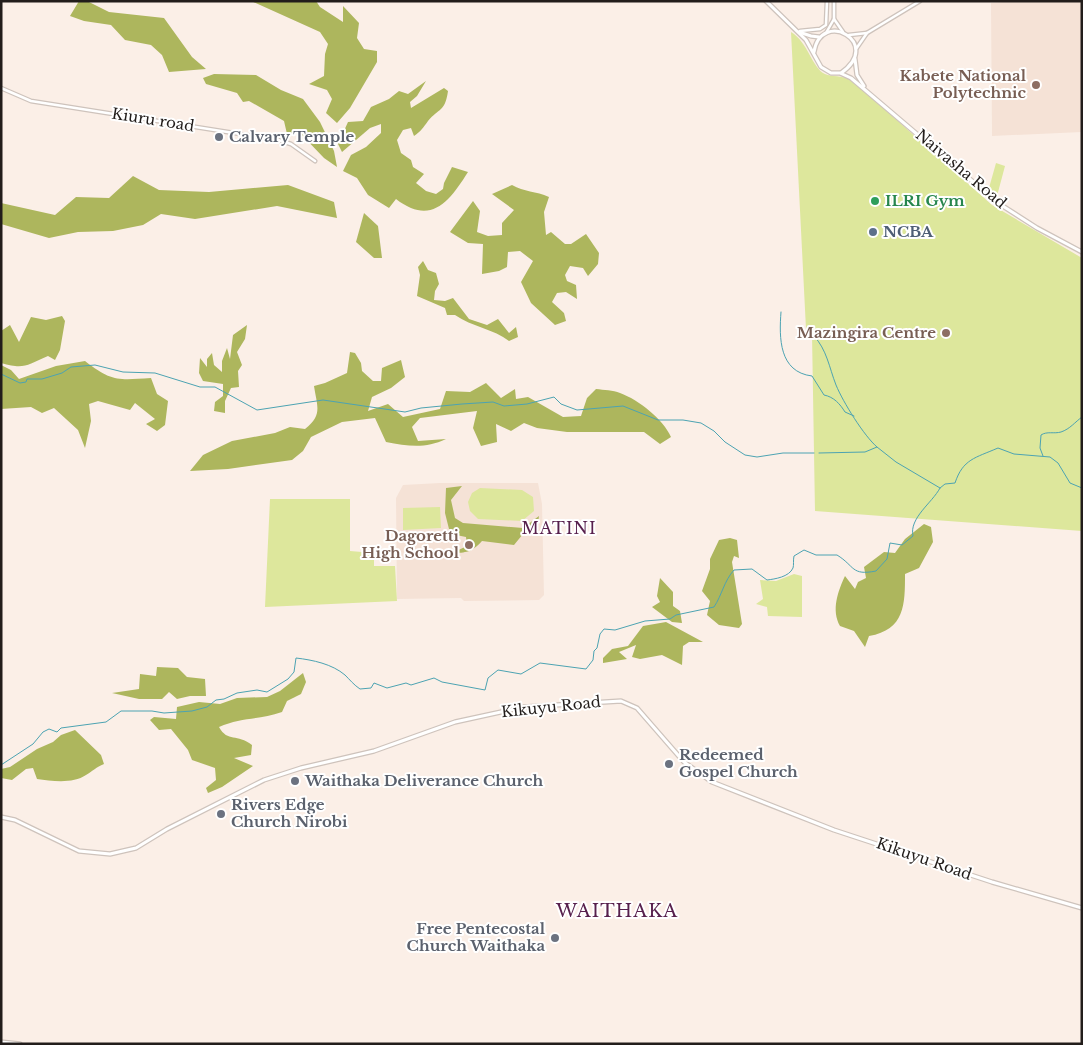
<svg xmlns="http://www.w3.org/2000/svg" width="1083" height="1045" font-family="'Libre Baskerville',serif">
<rect width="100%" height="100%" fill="#fbefe7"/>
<g fill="#f5e2d6">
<polygon points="1016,1 1082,1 1082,132 992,136 991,3"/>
<polygon points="440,483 538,483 542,504 544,595 539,600 464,601 461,598 397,599 396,498 403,485"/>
</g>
<g fill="#dde79c">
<path d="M791,32C808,42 812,68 825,74C832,77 841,75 852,80L992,205L1082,258V531L815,511L812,334L806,329Z"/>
<polygon points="996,163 1005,166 997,196 989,188"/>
<polygon points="480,488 522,490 533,497 534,511 522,521 478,519 470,511 468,502 472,493"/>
<polygon points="270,499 350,499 350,551 374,553 374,566 395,566 397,601 265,607"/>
<polygon points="440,507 441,528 403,530 403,508"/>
<polygon points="794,574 802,576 802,617 768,616 767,607 756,604 763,599 760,580 776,581"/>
</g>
<g fill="#adb65d">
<polygon points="79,1 87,1 109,12 164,18 192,57 206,69 169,72 162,55 151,45 125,40 111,25 84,21 70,16"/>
<polygon points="251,1 316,1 320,7 343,22 343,6 359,23 357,38 364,49 377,51 377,62 350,108 337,123 326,113 332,99 327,90 309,84 324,76 325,54 328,44 320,32"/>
<polygon points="214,74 256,75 281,90 303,99 320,122 334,151 337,167 324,158 300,133 287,134 284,121 249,101 243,102 237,93 206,84 203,78"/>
<path d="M426,81L417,96L410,102L411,108L444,88L448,91C445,112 439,108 428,121C423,128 421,131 414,136L411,128L403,130L397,140L401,153L411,160L413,167L424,174L416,183L426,191L436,194L443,189L444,183L452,167L468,172C449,202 431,226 396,199L389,208L368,195L357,178L343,171L351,155L366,147L381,133V124L370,128L342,152L338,144L348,122L363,121L371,107L389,99L399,91L408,94Z"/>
<polygon points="133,176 159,190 209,192 288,185 334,202 337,218 277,206 195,219 161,214 143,225 113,231 78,232 49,238 1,224 1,203 55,215 76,197 109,198"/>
<path d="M512,185C524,192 536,191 549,197L544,212L546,235L551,232L565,244H571L586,234L599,253L598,264L588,276L583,268L570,266L565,275L567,281L576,285L577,299L566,292L557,293L552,302L564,313L566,321L555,325L531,303L521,282L533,261L520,251L508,252L507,267L499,271L482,274L483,244L468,243L450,232L473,201L480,211L477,232L488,236L502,235V223L514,210L492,194Z"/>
<polygon points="364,213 378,226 382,258 374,258 356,242"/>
<path d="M423,261L428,270L436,273L439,284L435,291L434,300L445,301L453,298L469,319L487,325L498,319L509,333L516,327L518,337L509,341C494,329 472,327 455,315H447L445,308L417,296L420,275L418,267Z"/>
<path d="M62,316L65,321L60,350L55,360L48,356C26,365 25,370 1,363V331L10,325L19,342L31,317L46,320Z"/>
<polygon points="247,325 245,339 237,352 242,365 238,371 239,387 231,388 225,401 225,413 214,411 215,402 223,396 223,384 203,381 199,373 200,358 207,367 207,359 212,353 214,365 222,372 222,361 227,348 230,359 233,335"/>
<path d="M350,352L355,353L361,363L362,371L373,381H381L382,368L401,360L405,377L391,388L372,397L368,411L388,404L403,417L440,409L446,391L470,392L486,383L501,398L515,389L516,399L528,397L563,417L581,416L587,398L596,389C604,390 613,390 620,393C639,400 663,419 671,437L660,444L644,432H567L537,428L524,423L511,431L496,424L497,442L481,446L473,428L477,411L420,418L412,427L418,441L446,439C425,449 408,446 386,442L375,418L342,422L311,437L303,451L292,460L228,469L190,471L203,455L232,441L275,433L290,427L305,429C323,415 317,406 314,386L325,383L347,373Z"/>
<path d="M85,361C112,382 118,380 151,378L157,394L168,401L165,425L157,431L146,424L155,419L135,403L130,410L98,401L89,404L91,421L85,448L78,430L54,408L42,413L31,407L1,409V365L11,370L19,379L56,366Z"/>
<path d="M462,486L451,500L455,518L463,523L523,528L539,516L537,530L523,534L514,545L482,541C472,552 466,553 452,553L467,546L466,537L456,535L449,529L445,513L446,488Z"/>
<path d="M924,524L931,527L933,542L919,568L905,574C905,604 905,630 869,636L865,647L854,631L840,626C831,610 838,591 845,576L855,589L858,582L866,578L864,567L884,552L895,553L905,539Z"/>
<polygon points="730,538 737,540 739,558 734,556 732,562 742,624 739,628 719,625 707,615 710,601 702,591 710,569 710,559 719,540"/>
<polygon points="660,578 673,592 673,606 680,611 682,623 672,622 652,607 660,602 657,596"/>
<polygon points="666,622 703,642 689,642 683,646 682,665 662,655 640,659 632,657 636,645 619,652 627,659 603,663 603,658 612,649 628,646 643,626"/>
<polygon points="157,667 178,668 187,677 205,679 206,696 190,696 177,699 169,692 162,699 139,699 112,693 139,689 140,674 156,676"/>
<path d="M303,673L306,682L301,694L287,701L282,712C259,720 241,717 219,727C228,743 237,733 252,745L251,755L234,758L253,766L222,787L208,793L206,788L216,780L215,768L192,760L188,750L171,729L159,730L150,720L154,717L176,719L177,707L199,702L220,704L237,698L267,697L280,691Z"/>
<path d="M75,730L101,755L104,764C96,767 93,771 86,775C73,784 52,781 37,779L33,768L26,769L12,780L1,778V769L10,767L37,749L53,742L61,735Z"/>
</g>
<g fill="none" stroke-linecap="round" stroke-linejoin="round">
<g stroke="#4ca3b2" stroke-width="1">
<path d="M781,312C779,338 779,372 812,376L824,395C834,397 840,404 845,412L854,416"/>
<path d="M814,336C827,350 829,367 836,385C843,402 864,436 877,447"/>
<polyline points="1,374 20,383 26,382 27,379 42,379 62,373 71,367 95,365 123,372 155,373 200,387 215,387 257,410 323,400 405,412 421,408 462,404 493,402 504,406 527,404 554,397 561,404 577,410 623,406 658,420 683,420 701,423 714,431 725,442 745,455 757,457 783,453 814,453"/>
<polyline points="819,453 865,452 877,447 896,462 940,488"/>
<path d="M1043,456L1040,448L1041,435C1047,431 1054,434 1061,432C1070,429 1075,422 1082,417"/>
<path d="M1,765L33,744L43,732L49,729L57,732L61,728L106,722L121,711H152L164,713L192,711L207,707L216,700L224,699L237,693L257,690L267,692L288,679L294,672L296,658C313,660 332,664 345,675C350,680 354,685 360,689L371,688L374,683L387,688L406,683L411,685L434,678L442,682L485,690L488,678L498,670L521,674L540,663L586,669L593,660L594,651L597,648L600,634L604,629L615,630L645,621L670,619L676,615L714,607C722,595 724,581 734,570L752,569L767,580C775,579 789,577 793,568C794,565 793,560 794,556L804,550L816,555H837C855,566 851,576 876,571L887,559L890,543L902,545L913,536C909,518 932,503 940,488L945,484L955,483C963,459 975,458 998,448L1014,454L1050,457L1058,463L1070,483L1082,488"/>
</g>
<g stroke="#cec3bc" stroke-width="5">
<g id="tertiary">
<polyline points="834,19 843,32"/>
<polyline points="800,31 820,29 826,25 827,1"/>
<polyline points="826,33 834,19 834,1"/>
<polyline points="849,35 867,33"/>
<polyline points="856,49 867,33 920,1"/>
<polyline points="1,88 31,101 278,140 291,144 315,161"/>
</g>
</g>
<g stroke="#cec3bc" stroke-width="5.5">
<g id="secondary">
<polyline points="766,1 806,40 821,67 831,73 840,73 851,78 998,203 1037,228 1082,252"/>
<polyline points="799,32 811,36 819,37"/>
<path d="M814,52C821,8 884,43 841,73"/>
<polyline points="855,59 857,75 864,86"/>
<polyline points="1,817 15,820 79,851 110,854 136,848 167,829 264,780 301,768 374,751 455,722 524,707 621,701 637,708 684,762 712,782 834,830 992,882 1082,908"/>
<polyline points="1,1042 20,1044"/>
</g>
</g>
<use href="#tertiary" stroke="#fff" stroke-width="2.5"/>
<use href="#secondary" stroke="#fff" stroke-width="3"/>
</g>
<g fill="#8d6e63" stroke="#fff" stroke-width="2">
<circle cx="1036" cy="85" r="5"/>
<circle cx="946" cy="333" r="5"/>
<circle cx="469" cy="545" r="5"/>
</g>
<g fill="#6b7280" stroke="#fff" stroke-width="2">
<circle cx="219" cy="137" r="5"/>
<circle cx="669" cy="764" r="5"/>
<circle cx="295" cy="781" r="5"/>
<circle cx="221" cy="814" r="5"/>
<circle cx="555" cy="938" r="5"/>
</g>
<circle fill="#2e9e5b" stroke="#fff" stroke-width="2" cx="875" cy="201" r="5"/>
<circle fill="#5c6f8a" stroke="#fff" stroke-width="2" cx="873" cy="232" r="5"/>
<g text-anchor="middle" stroke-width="4" stroke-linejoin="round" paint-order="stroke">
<g font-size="15" font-weight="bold" fill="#785e54" stroke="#fff" text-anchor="end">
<text x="1026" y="81">Kabete National<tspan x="1026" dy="17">Polytechnic</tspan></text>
<text x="936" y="338">Mazingira Centre</text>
<text x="459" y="541">Dagoretti<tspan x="459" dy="17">High School</tspan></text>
</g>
<g font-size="15" fill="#221d1b" stroke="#fff">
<text transform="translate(153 120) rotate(9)" y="5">Kiuru road</text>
<text transform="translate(961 169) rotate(40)" y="5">Naivasha Road</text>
<text transform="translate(551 707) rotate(-6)" y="5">Kikuyu Road</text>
<text transform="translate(924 859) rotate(19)" y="5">Kikuyu Road</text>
</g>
<g font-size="15" font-weight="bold" fill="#5b616d" stroke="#fff" text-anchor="start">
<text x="229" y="142">Calvary Temple</text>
<text x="679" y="760">Redeemed<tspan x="679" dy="17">Gospel Church</tspan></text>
<text x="305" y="786">Waithaka Deliverance Church</text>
<text x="231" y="810">Rivers Edge<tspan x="231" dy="17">Church Nirobi</tspan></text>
<text x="545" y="934" text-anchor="end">Free Pentecostal<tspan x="545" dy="17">Church Waithaka</tspan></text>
</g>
<g font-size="15" font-weight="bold" fill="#27864d" stroke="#fff" text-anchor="start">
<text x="885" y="206">ILRI Gym</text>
</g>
<g font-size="15" font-weight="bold" fill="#4e5e75" stroke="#fff" text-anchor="start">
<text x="883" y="237">NCBA</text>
</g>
<g font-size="16" letter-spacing="1" fill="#57204d" stroke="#fff">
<text x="559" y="534">MATINI</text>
</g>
<g font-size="18" letter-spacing="1" fill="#57204d" stroke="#fff">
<text x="617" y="917">WAITHAKA</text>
</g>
</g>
<rect width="1083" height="1045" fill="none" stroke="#221d1b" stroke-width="5"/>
</svg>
